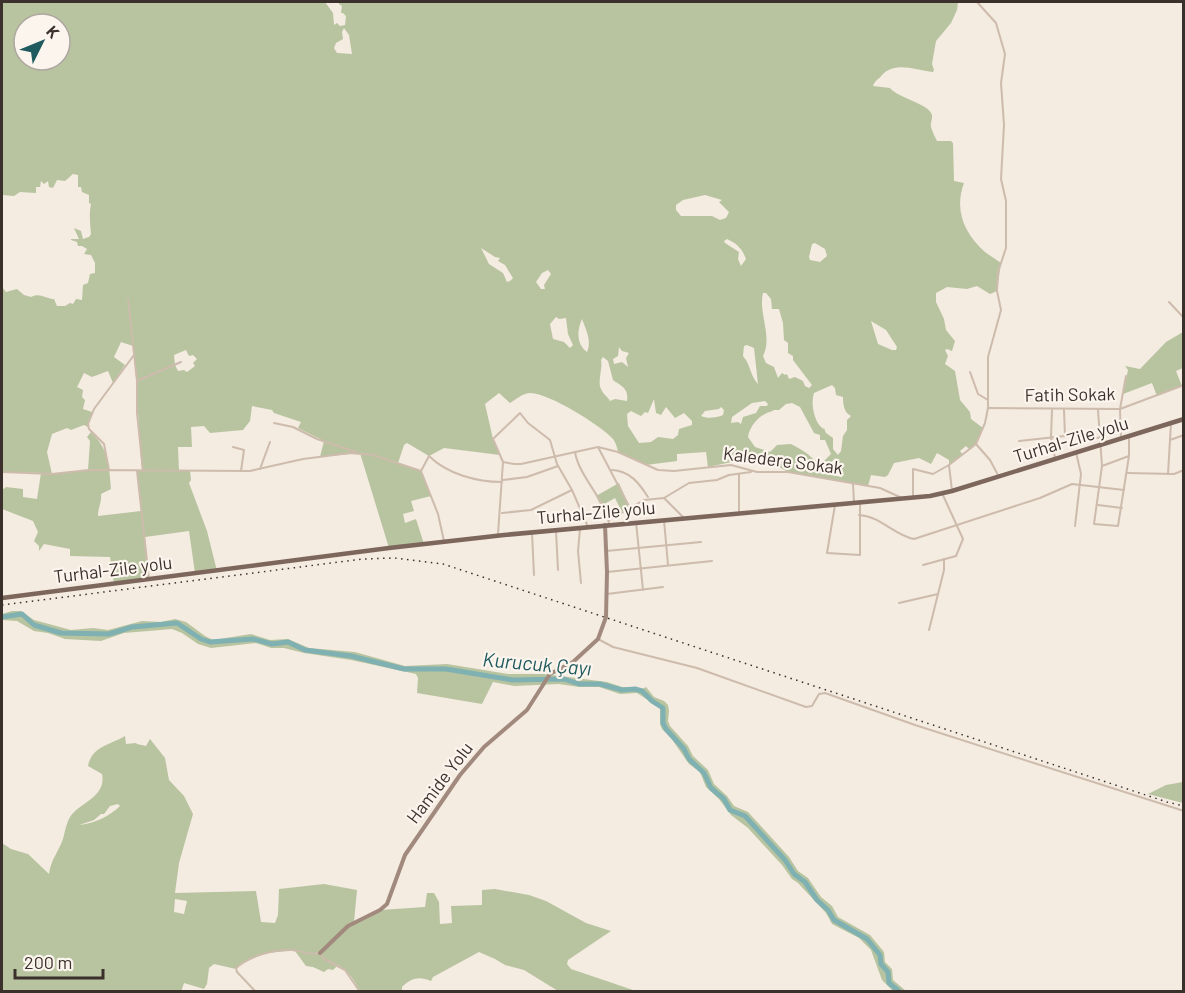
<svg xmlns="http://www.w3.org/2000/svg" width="1185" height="993" font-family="Barlow,sans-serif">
<rect width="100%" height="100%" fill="#f4ebe1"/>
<g fill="#b8c4a0" fill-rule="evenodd">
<path d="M2,2H325L333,13L334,25L337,23L340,26L345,25L346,16L343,13H341L342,6L339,4V2H958L957,10L951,23L936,41L932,64L934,70L933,72C915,70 895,61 882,75C878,80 875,80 873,86L890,88C897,97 927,104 931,113C934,117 930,122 931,127C932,131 935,137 937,141H951L953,143L954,181L964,183C954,210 964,233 985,252C990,256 996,259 1001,263L997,291L990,294L977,286L967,289L947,287L936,293V302L944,319L946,330L955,341L952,351L947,349L945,350L948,356L945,364L955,371L960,400L970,412L971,419L983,428L976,444L970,450L966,446L960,451L963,455L949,465V460L937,453L931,464L919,458L894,463L888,475L885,477L871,475L868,486L788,472L760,456L708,467L706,452L677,454V461L646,465L618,452C617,447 616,443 613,439C602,426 547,392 530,393C523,393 515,400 510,403L499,393L485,404L493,439L500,455L444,448L429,456L407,443L404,445L398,463L421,471L431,496L411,501L414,511L403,514L405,523L416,519L424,544L389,548L360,453L320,457L324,441L298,428L301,422L274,413L272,410L252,406L250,421L243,430L210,433L204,426L191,427L192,447H178L179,471H190L191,480L189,483L207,531L217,571L195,573L189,531L145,537L149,580L114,584L110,557L70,556V549L44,544L39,551V546L34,541L38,532L33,521L2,509V490L6,487L23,489V497L37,499L41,473L2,472V287L6,292L17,289L24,295L31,297C39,292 47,299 54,299L57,306H65L70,303L73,304L76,299L82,300L83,285L88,283L90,274L95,273V263L91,255L84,254L87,249L82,246H78L77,242L71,240V239H79L74,228L81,231L83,239L89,237L91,234C90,223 89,214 91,204L89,203V195L82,192L81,187H78V175L73,174L65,181L57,180L53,188L49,187L48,181L44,184L41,181L40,187H36V193L20,192L14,196L2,195ZM24,24H60V60H24ZM344,28L349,35L352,54L337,53L334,48L336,43L343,39L342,32ZM705,195L722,200L719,202L729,212L726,218L720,220L712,216H681L676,210V205L683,200ZM727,239C736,243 742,248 746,259L741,266L738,259L739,252L725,243L724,241ZM815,243L825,249L827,256L820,262L810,260L809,257L812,244ZM481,248L495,257L500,258L498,261L505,265L513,278L510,281L507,282L503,273L489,264ZM548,270L551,274L544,285L545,289H541L536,282L542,273ZM763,293H766L771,299L772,309H779L783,323L784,340L788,343V353L793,356V360L812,385L809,388L805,386L803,381L795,377L789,379L787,374L785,375L782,373L778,378L774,367L766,363L763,356C773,337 758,313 763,293ZM556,317L559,319L566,318L568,334L573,345L570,348L564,342L553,339L550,324ZM582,319C586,330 592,341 587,352C576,344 577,330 582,319ZM871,321L886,330L897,347L896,350H892L878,344ZM121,342L133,346C138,387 138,429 142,471H137L141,511L98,516C98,507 102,502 101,494L111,489C109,464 109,450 91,432L87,437L90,441L88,470L52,474L47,452L52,434L67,428L71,430L84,425L88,427L92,412L83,409L85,400L82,397L83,390L77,387L84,373L92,377L108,371L113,383L125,365L114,357ZM747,345L754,348L758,384C750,376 751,365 743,356L744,346ZM619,347L622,351L629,353L626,358L628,367L622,362L614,364L613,359L618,356ZM186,350L189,356L193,355L197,359L193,363L195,366L187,372L184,370L178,371L175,365L174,355ZM603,357L608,361L613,380C621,386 629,388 627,401L615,399L610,401C608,397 603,394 601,389C597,381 603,369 601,360ZM832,385L835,388L836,395L843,397C843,404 844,413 851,416L847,420V430L843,436L841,451L838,455L833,449V438L826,433C823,425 826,432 820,426C813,417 811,402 814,393ZM654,399L656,413L661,415L666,407L675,418L684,413L692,421V425L679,429L678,435L673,439L658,437L651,442L639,443L628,426L627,414L631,411L641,416L645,412L648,413ZM765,401L768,404L767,406H760L756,413L743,417L741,424L738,422L731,423L732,417L752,403ZM792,403L800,407L814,433L820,435V440H825L831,454L824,461L814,460C807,452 800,449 791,444L777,445L770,452L755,447L748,437C749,428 757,418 765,414C768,412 771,412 774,410H779L786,404ZM721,407L724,410L723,415C716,418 707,419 701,416L705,411L719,409ZM835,458L840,469L843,471L842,477L831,475L830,472V470L828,466Z"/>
<polygon points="1183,332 1183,368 1176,371 1182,386 1157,396 1152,383 1123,394 1128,370 1125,366 1140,369 1166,342"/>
<polygon points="619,483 630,508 622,512 615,498 601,506 596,496"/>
<polygon points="12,611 21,611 34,620 71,630 93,628 108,630 142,621 161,622 175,619 186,622 205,636 213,640 251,634 270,640 288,639 309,648 355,652 405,666 447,664 508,674 544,674 607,682 622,687 642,689 646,687 654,697 664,701 668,705 669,711 668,721 670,726 688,746 693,756 708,770 714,784 727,796 734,806 748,812 789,857 798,871 808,878 821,897 832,906 838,917 870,935 884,952 885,962 892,969 893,980 906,991 893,991 882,980 871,950 859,938 832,924 826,913 798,883 792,879 782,865 748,828 731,815 719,799 706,787 700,772 689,764 671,738 662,729 660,724 660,708 637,693 620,694 599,687 579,687 559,684 514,686 493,682 482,704 417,693 418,678 416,674 351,660 304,653 284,648 271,648 256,643 211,648 198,644 182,633 172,629 124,633 101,641 65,639 48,633 34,631 17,621 2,620 2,614"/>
<path d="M125,736L126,744L136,743L137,744L146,746L150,739L165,758L169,780L184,796L193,814L179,863L175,893L256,891L261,922L275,923L278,915L279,889L324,884L357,890L354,922L380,910L425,907L427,893H434L439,902L440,924L452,923L451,906L482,905V890L495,889L529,895L546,901L586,923L611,931L568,960L567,964L571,969L636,991H558L524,970L505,965L495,959L479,952L433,977L431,981C419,976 411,978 402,987V991H360C354,981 349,971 338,965L333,970L328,969L324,972L313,967L306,966L295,951C276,951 250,954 236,969L214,964L209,968L207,984L204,989L184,983L181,992L2,991V843L11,849L28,854L49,874C51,859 58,853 63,839C65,832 66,824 70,817C79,803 107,797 102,774L88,766C92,746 110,745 125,736ZM118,804L120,806C110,816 93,824 79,825L94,820L101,814H104L110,806ZM175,899L187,901L184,914L174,912Z"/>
<polygon points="1183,782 1183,803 1148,794 1166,785"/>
</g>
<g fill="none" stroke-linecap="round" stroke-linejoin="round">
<polyline stroke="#7fb0b2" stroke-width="5" points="2,617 22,614 34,625 61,633 109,634 132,627 177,623 201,639 210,642 253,639 272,644 288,642 305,650 351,656 404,669 446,669 513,680 564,679 579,684 600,684 622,690 635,689 642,691 652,701 663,708 663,723 666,729 684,749 689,759 704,773 711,788 724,799 730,810 745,816 785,860 794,874 805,882 817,900 828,910 834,920 867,939 880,955 881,964 888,972 889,983 900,992"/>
<g stroke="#cdbbac" stroke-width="2">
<polyline points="128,299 137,381 137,413 143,471"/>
<polyline points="1169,302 1184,318"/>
<polyline points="970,372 978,394 988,400"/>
<polyline points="137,381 181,362"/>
<polyline points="988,408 1120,409 1184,385"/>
<polyline points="1052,410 1051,437 1055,458"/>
<polyline points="1064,410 1065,436"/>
<polyline points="1098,410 1102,466"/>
<polyline points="274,423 293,427 317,439 356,452"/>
<polyline points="1121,439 1120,409 1126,376"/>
<polyline points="1170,440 1184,435"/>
<polyline points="1019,441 1065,436 1099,438"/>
<polyline points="976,444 990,460 998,475"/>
<polyline points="233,447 244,450 241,471"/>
<polyline points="598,447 630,508"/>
<path d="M575,452C579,477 606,500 609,524"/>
<polyline points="1129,456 1102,466 1094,524 1118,526 1129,456 1129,436"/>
<polyline points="503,462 514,464 521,464 598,447 618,452 658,470 674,471 731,465 757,472 788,472 880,488 902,498"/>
<polyline points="260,469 270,442"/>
<polyline points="109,470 104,444 89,429 88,424 94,409 134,355"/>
<path d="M612,470C630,471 639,483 648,497"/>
<polyline points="137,471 149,579"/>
<path d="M421,471L429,456C447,474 477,482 502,482"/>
<polyline points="2,472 52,474 89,470 250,471 303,459 350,453 373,455 421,471 438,514 444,541"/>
<polyline points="1127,473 1174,474 1184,470"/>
<polyline points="1168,474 1171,423"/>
<polyline points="503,480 527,477 558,466"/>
<polyline points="853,484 854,502"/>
<polyline points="952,491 949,465 976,444 985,423 988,408 988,357 1001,310 997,291 998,272 1006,248 1006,201 1001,179 1004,125 1001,83 1005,54 996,23 977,2"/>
<polyline points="913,497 913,469 933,474 949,465"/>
<polyline points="664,498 689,483 717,480 729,475 751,472"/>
<polyline points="835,505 827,553 860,555 860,502"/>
<polyline points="1098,505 1122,508"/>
<polyline points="502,513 531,510 572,490"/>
<polyline points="739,513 739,474"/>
<path d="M859,515C880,516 894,535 914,539L1040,498L1072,484L1124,490"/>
<polyline points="609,520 644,500 664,498 684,518"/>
<polyline points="664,520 668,565"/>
<polyline points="636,522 643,590"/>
<polyline points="1075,526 1081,474 1076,452"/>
<polyline points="580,529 578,551 581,583"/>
<polyline points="556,531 558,570"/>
<polyline points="532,533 534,575"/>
<polyline points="498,534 503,462 493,439 520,413 528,423 550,440 557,464 572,490 588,527"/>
<polyline points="606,551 701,542"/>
<polyline points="923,565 956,556 963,539 942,493"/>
<polyline points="607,572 712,561"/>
<polyline points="607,594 663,587"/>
<polyline points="899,603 938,594"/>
<polyline points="929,630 944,570 944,559"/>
<polyline points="598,639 613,647 697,668 806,707 812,706 819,694 825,693 915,725 1184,811"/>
<path d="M256,992L237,972L236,968C250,956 274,949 292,950C303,951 309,956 320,953L324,959L345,970L360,992"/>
</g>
<polyline stroke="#a18a7d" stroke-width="4" points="320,953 348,926 380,910 387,904 405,855 460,775 484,747 527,710 550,674 573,662 598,639 606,617 607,572 605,525"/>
<polyline stroke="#7d675c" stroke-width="4.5" points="2,598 389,548 504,535 930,496 952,491 1184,419"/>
<polyline stroke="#3b302b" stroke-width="1.5" stroke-dasharray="1.5 4.5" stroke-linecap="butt" points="2,605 363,559 394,558 443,564 1167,802 1184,806"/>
</g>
<g text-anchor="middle" stroke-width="4.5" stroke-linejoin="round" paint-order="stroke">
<g font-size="18" fill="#3b302b" stroke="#fbf5ee">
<text transform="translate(1070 395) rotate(-1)" y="6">Fatih Sokak</text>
<text transform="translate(1071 440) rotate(-17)" y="6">Turhal-Zile yolu</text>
<text transform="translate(783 461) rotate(7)" y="6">Kaledere Sokak</text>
<text transform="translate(596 513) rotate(-5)" y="6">Turhal-Zile yolu</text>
<text transform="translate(113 570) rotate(-7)" y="6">Turhal-Zile yolu</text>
<text transform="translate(440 783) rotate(-53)" y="6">Hamide Yolu</text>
</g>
<g font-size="20" font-style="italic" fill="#1f5a5e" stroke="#fbf5ee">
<text transform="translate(537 664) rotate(5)" y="7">Kurucuk Çayı</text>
</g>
</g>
<rect width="1185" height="993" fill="none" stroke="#3b302b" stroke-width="6"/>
<g transform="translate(42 42) rotate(47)"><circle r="28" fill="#fbf5ee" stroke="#aea6a0" stroke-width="1.5"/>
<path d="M0-4.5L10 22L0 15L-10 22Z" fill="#1f5a5e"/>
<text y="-9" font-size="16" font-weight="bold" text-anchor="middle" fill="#3b302b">K</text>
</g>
<path d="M15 969v9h88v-9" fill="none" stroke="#3b302b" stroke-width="3"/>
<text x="24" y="969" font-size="18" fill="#3b302b" stroke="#fbf5ee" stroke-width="4.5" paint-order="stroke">200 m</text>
</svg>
